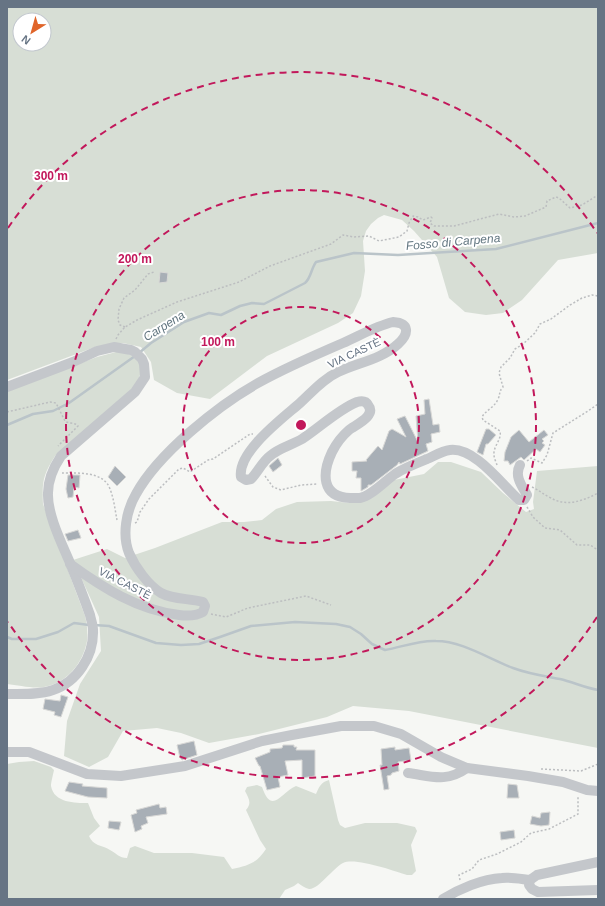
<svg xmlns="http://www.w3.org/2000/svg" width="605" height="906" font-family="Arial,sans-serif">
<rect width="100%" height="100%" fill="#f6f7f4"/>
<g fill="#d7ded5" fill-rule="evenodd">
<path d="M7,7H598V253L558,260L522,300L503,313L486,315L465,312L449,298L437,257L414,231L402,220L384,215L378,218L371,224L366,231L363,241L365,271L361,296L353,313L338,323L267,356L210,399L177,393L154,380L151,362L141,347L123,343L95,347L7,380ZM20,20H44V44H20Z"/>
<path d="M120,351C141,358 147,365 135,386L55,456C43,475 42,481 43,504L85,616C87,624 88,633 87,641C83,663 67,683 44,687C33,689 18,685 7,684V391L97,357Z"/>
<polygon points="438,462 451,462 481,472 503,493 526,512 534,509 533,502 537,471 598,466 598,748 409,711 353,706 327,717 259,734 209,743 181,733 157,728 123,731 108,757 89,767 64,756 67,721 80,684 101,651 99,617 73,560 107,549 125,558 155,548 222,522 244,522 262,520 276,509 297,502 331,501 349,503 363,501 394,480 424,474"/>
<path d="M34,761L51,767L54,770C53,775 51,782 51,786C54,803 75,803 88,803L94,818L100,826L89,836C93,846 102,845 110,850C116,853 119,858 127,858L130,848L135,846L154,853H192L224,857L232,869C248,866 257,863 266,849L260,840L246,810C252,803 249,799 245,791L247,787L257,785L262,787C272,816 281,792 296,786L316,794C319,787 321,782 329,780L338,820L340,825L345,828L365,823H397L415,827L417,831L411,845L416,871L412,875H407C394,871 355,857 343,863C333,868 318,890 309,889C305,888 301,885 298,883L294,886L285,890L279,899H7V764L19,762Z"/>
</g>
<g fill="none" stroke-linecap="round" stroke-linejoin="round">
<g stroke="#bac4c9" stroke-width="2.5">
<path d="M139,353L151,343L184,322L209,313L221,315L240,306L252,303L264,304L305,283C311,278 311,269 316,262L354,253L398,255L496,249L598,223"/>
<polyline points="7,425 33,414 53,411 69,403 135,356"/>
<path d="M94,625L109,626L156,643L181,645L199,644L220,637L251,626L295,622L336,624L350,627L361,634L372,644L385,650C402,647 419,640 436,641C462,641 489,659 513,668C529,674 544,676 560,679C573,682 585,688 598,690"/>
<polyline points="7,637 12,639 36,639 58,632 74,623 89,625"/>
</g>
</g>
<g fill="#a8afb6" stroke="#d8d8d6">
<polygon points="160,272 168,273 167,282 159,283"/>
<polygon points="429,399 433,425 439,424 440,432 431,434 432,442 426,444 428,451 400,464 399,462 397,465 371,485 368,485 368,487 361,491 361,478 356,478 357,471 352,471 352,462 367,461 366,460 378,446 382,450 389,431 392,429 406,437 397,419 405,416 418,442 416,416 425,414 424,400"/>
<polygon points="486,429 489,429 496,435 488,444 486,444 483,455 477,452"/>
<polygon points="519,430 529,442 544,430 548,435 542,439 544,441 542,443 545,445 540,452 536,449 524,460 521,457 510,465 508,461 504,461 505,452 511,437"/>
<polygon points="278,458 282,465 273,472 269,466"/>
<polygon points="115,466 126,477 117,486 108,477"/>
<polygon points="68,475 80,475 79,488 74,487 73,497 68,498 66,489"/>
<polygon points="78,530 81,538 68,541 65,534"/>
<polygon points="61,695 68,697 61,717 54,715 55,712 43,709 45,699 60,701"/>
<polygon points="194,741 197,755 182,760 180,758 177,745"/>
<polygon points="283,745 294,745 294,747 297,747 296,750 315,750 315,776 302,778 302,760 285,761 288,775 278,777 280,787 267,790 260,766 259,766 255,758 270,752 270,749 282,748"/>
<polygon points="395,747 395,750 409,748 411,760 398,762 399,771 392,773 391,775 387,776 389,789 384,790 380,765 382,765 381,749"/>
<polygon points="69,782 83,784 82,786 107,788 107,798 88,797 65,791"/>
<polygon points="508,784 517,785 519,798 507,798"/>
<polygon points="159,804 160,808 166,807 167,814 146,817 148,823 141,826 142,829 135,832 131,815 137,813 136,810"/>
<polygon points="550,812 549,825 541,826 530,824 532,816 540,818 541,813"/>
<polygon points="109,821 121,822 119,830 108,828"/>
<polygon points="514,830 515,838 501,840 500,832"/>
</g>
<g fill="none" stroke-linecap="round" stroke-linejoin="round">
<g stroke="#bcbec0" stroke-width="1.5" stroke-dasharray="2 2" stroke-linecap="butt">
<polyline points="125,327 120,325 118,320 119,309 124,298 135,290 148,274 154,272"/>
<polyline points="116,339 118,335 125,327 137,320 177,302 239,282 270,266 331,244 343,235 354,237 369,236 379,241 399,237 407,231 409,223 413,216 418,217 423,220 431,217 432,218 430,223 434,226 454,226 499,214 514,217 525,216 546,207 547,201 556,197 559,198 570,208 582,205 598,195"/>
<path d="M7,412L50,402L56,403L65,421C68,424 75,422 78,426L58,446"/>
<polyline points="527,461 531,458 542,463 547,455 553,433 588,411 598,404"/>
<path d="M497,465C496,462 494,458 494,455C493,446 502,440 500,431L483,420L482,417C486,410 495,407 498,399C501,393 498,393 503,387L499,373L501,367L510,358L515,349L523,344L535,333L540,324L551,319L570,305L582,298L592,295L598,296"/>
<path d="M62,473C77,473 104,471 110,489C114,499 115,510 117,520"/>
<polyline points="265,476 273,487 281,490 301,485 318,484"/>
<path d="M532,487C539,490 544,495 551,498C566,507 583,501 598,493"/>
<polyline points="527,507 533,517 545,528 560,530 577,545 590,545 598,550"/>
<polyline points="135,523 137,522 140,512 149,499 179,469 183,468 190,472 208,460 213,459 250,434 253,434"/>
<polyline points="211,614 226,617 248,608 306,596 331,605"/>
<polyline points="541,769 581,771 598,764"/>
<polyline points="460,880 459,875 472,869 479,860 497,854 521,842 531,833 549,829 578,814 578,797"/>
</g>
<g stroke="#c4c7cb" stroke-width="10">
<path d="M7,387L73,362L97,351L114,347L131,350L135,352L142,359L144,364L145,377L135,392L61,456C53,468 48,479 48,493C47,514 62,544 70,563C77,580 84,598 90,615C91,620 93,625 93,630C94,656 77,682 53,690C39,695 22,694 7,694"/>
<path d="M70,564C103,588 138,610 179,615C187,616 196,616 203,612L205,606L203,602C189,598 174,600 161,593C148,585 135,567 129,553C122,535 126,511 136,494C158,454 217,406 258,383C285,368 315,355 343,343C359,336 376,326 393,322C410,323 409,334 398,344C382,359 357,363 338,372C323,379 312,392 300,403C283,418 237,452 241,477L246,480L251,479C258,472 262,462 270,456C279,448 292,445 302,439C319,428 339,409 357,402C361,401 366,401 368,405C377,416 355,425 349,430C342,436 336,444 332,452C322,473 321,497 350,498C353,498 357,498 360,498C371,496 385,481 395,474C404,468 417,463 427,459C434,456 442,451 450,450C475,447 502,485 519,500H524L527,495C522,486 514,476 520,465"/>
<polyline points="7,752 29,752 87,774 121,776 185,766 262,741 292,735 341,726 374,726 401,734 441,757 467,768 528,776 563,782 587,790 598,791"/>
<path d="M408,773C431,776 446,783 467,768"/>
<polyline points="598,862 537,875 530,880 529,885 532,889 538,892 598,890"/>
<path d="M443,899C459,889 482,879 502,878C511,877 521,879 530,880"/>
</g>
</g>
<g fill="none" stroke="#c2185b" stroke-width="2" stroke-dasharray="7 5">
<circle cx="301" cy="425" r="118"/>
<circle cx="301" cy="425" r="235"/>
<path d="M597 617A353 353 0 0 1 8 622M8 228A353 353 0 0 1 597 233"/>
</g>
<g text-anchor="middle" stroke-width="4" stroke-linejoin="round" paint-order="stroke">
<g font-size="11" fill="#667484" stroke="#fff">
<text transform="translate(354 353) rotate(-25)" y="4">VIA CASTÈ</text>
<text transform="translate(125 583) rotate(27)" y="4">VIA CASTÈ</text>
</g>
<g font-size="12" font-style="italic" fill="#627680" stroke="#fff">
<text transform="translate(453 242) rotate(-5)" y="4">Fosso di Carpena</text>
<text transform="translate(164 326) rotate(-32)" y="4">Carpena</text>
</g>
</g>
<circle cx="301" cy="425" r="6" fill="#c2185b" stroke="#fff" stroke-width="2"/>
<g font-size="12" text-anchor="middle" font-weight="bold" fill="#c2185b" stroke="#fff" stroke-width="4" stroke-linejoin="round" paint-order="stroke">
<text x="51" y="180">300 m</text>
<text x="135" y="263">200 m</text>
<text x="218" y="346">100 m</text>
</g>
<rect width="605" height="906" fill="none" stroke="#667484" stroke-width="16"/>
<g transform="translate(32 32) rotate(217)"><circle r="19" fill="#ffffff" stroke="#c2c7ce"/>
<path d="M0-3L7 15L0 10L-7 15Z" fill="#e0652a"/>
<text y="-6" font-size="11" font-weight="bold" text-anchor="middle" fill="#667484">N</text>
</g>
</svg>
